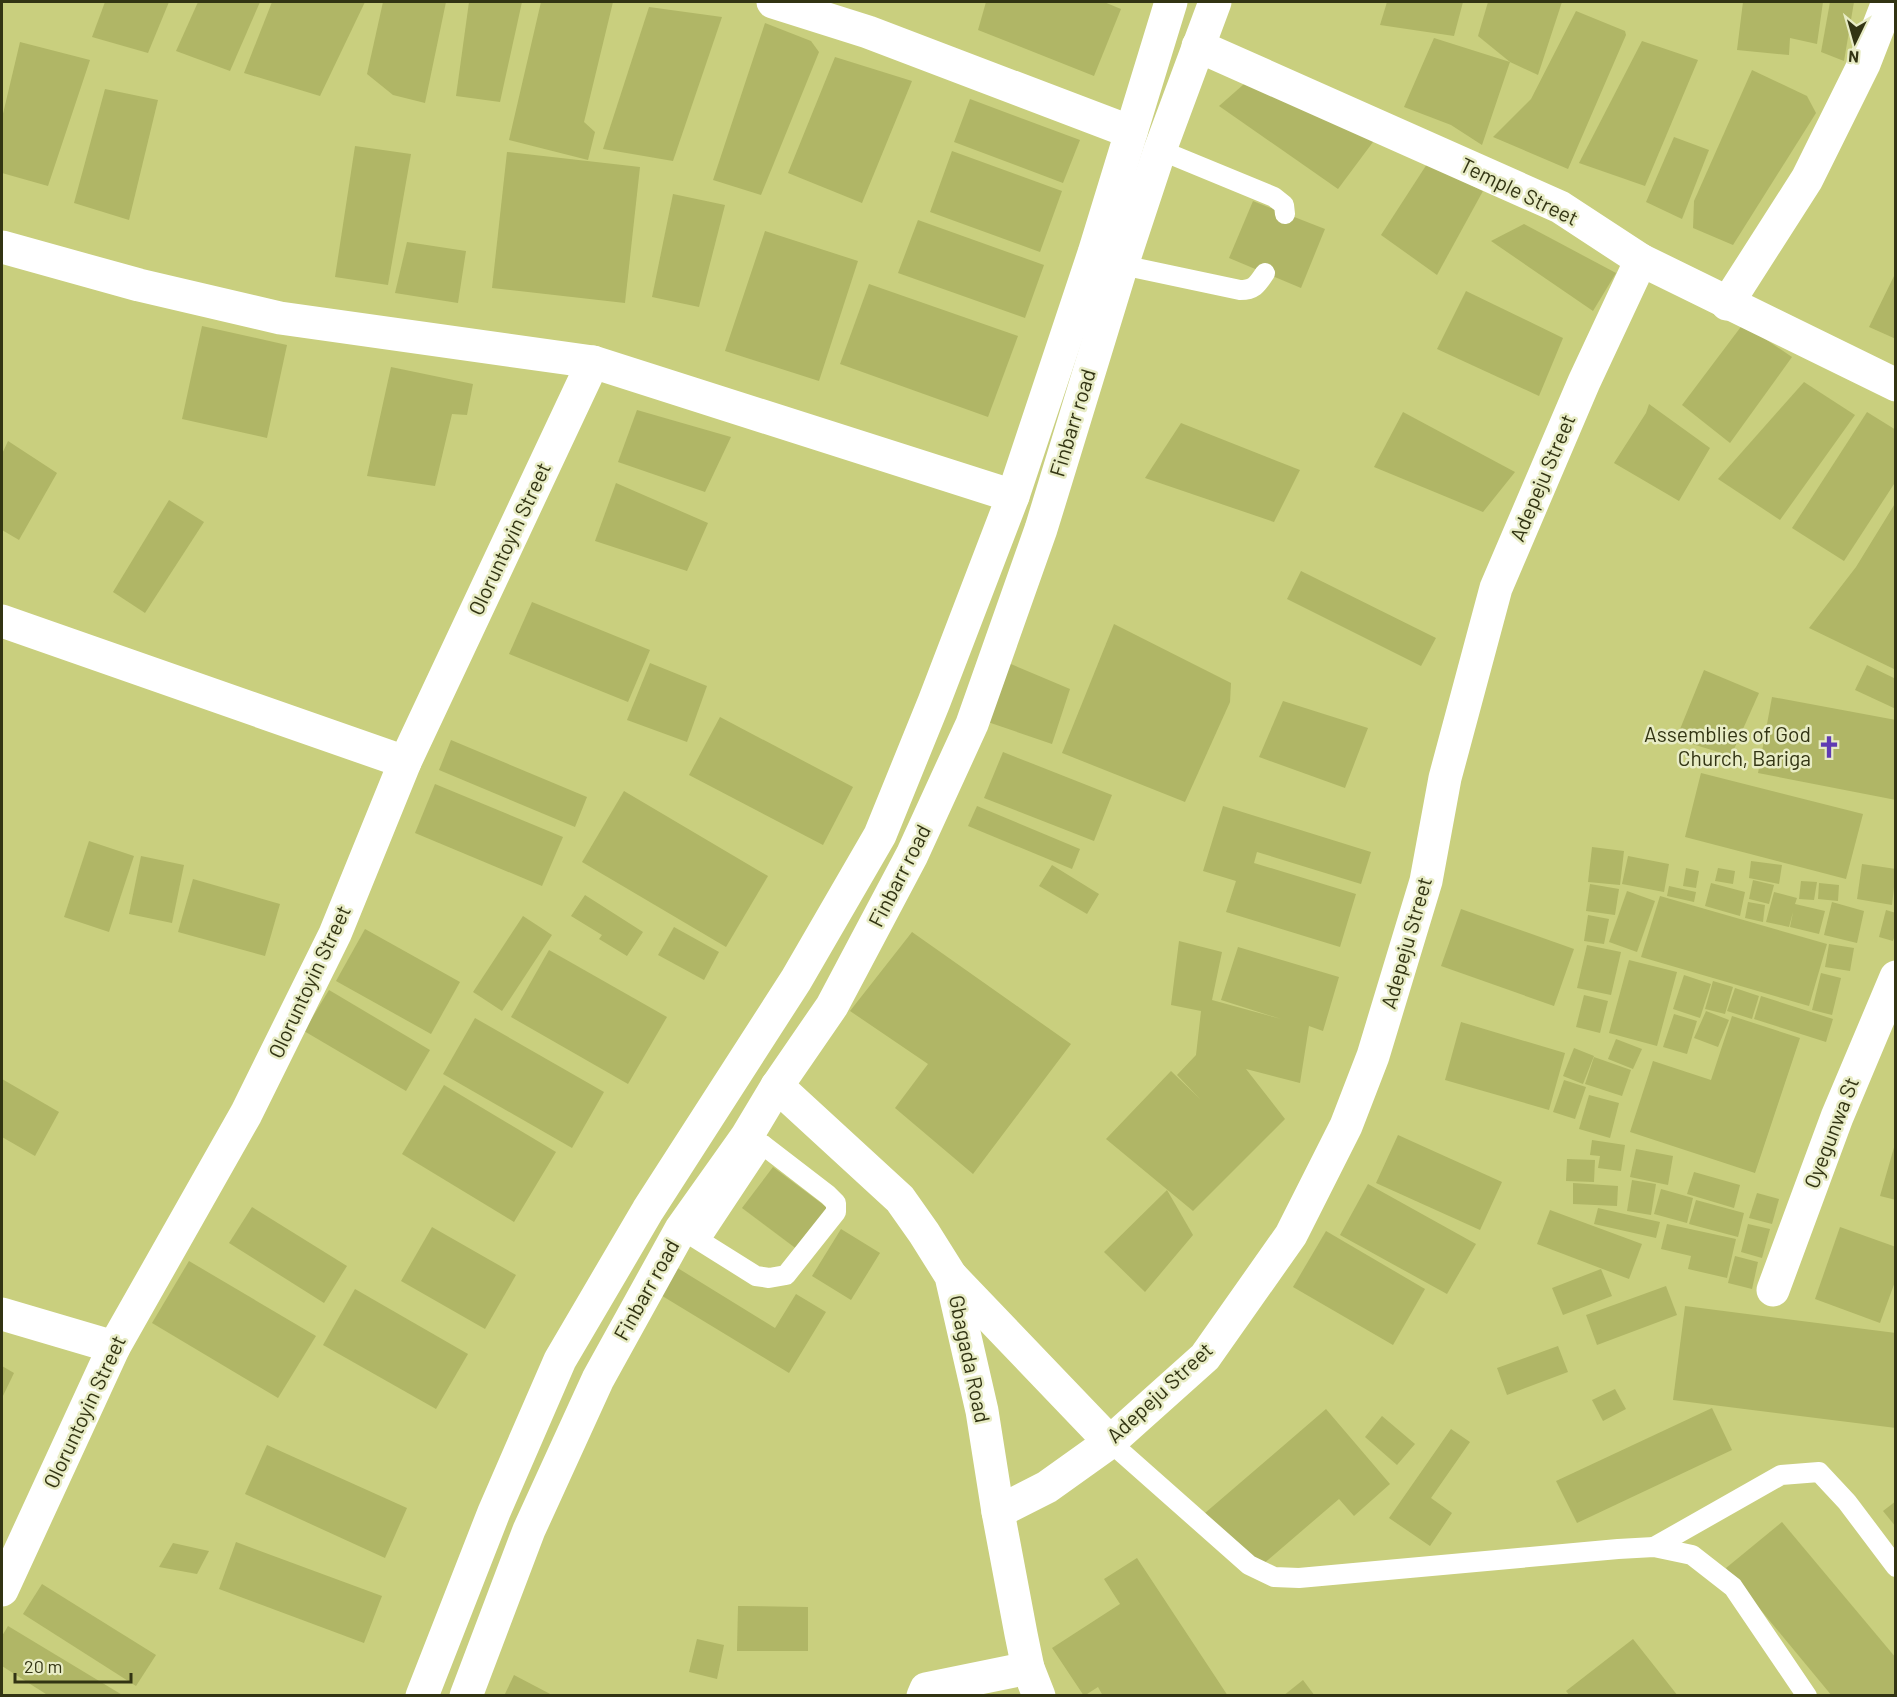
<svg xmlns="http://www.w3.org/2000/svg" width="1897" height="1697" font-family="Barlow,sans-serif">
<rect width="100%" height="100%" fill="#c9cf7e"/>
<g fill="#b0b666">
<polygon points="105,2 169,2 148,53 92,37"/>
<polygon points="198,2 260,2 230,71 176,51"/>
<polygon points="272,2 365,2 320,96 244,73"/>
<polygon points="383,2 446,2 425,103 393,95 367,74"/>
<polygon points="469,2 522,2 500,102 456,96"/>
<polygon points="541,2 613,2 584,122 595,132 588,160 509,140"/>
<polygon points="986,2 1104,2 1121,9 1094,76 978,30"/>
<polygon points="1387,2 1463,2 1454,36 1380,25"/>
<polygon points="1488,2 1562,2 1538,75 1510,62 1478,36"/>
<polygon points="1743,2 1823,2 1817,44 1790,38 1789,55 1737,50"/>
<polygon points="1830,2 1854,2 1844,61 1821,52"/>
<polygon points="649,7 722,17 673,161 603,149"/>
<polygon points="1576,11 1625,31 1626,35 1568,169 1493,137 1531,99"/>
<polygon points="765,23 811,41 819,52 761,195 713,180"/>
<polygon points="1434,38 1510,62 1482,145 1451,125 1404,107"/>
<polygon points="1642,41 1698,60 1645,186 1579,163"/>
<polygon points="20,42 90,60 48,186 2,173 2,118"/>
<polygon points="835,57 912,81 862,203 788,173"/>
<polygon points="1752,70 1807,96 1816,113 1733,245 1693,228 1694,201"/>
<polygon points="1252,77 1376,138 1338,189 1219,106"/>
<polygon points="105,89 158,100 129,220 74,203"/>
<polygon points="970,99 1080,140 1063,183 954,142"/>
<polygon points="1674,137 1709,150 1682,219 1646,202"/>
<polygon points="355,146 411,154 388,285 335,277"/>
<polygon points="952,151 1062,191 1040,252 930,212"/>
<polygon points="507,152 640,167 625,303 492,288"/>
<polygon points="1427,164 1483,191 1437,275 1381,235"/>
<polygon points="673,194 725,205 699,307 652,297"/>
<polygon points="1253,201 1325,229 1301,288 1229,258"/>
<polygon points="918,220 1044,265 1025,318 898,273"/>
<polygon points="1524,224 1616,273 1593,311 1491,241"/>
<polygon points="765,231 858,261 819,381 725,351"/>
<polygon points="407,242 466,251 458,303 395,293"/>
<polygon points="1896,272 1896,339 1869,327"/>
<polygon points="869,284 1018,336 988,417 840,364"/>
<polygon points="1466,291 1563,338 1539,396 1437,349"/>
<polygon points="1743,324 1792,357 1730,443 1682,405"/>
<polygon points="202,326 287,345 267,438 182,419"/>
<polygon points="391,367 473,384 467,415 452,414 435,486 367,476"/>
<polygon points="1804,382 1855,415 1780,520 1718,479"/>
<polygon points="1649,404 1710,448 1679,501 1614,463 1646,413"/>
<polygon points="637,410 731,437 705,492 618,462"/>
<polygon points="1403,412 1515,472 1483,512 1374,467"/>
<polygon points="1867,412 1896,430 1896,481 1844,561 1792,528"/>
<polygon points="1181,423 1300,470 1274,522 1145,478"/>
<polygon points="8,441 57,473 19,540 2,530 2,454"/>
<polygon points="616,483 708,523 687,571 595,541"/>
<polygon points="169,500 204,522 145,613 113,592"/>
<polygon points="1896,502 1896,670 1809,628 1856,567"/>
<polygon points="1301,571 1436,638 1421,666 1287,599"/>
<polygon points="532,602 650,650 628,702 509,654"/>
<polygon points="1114,624 1231,683 1230,702 1185,802 1062,753"/>
<polygon points="999,659 1070,689 1052,744 976,718"/>
<polygon points="650,663 707,686 687,742 627,720"/>
<polygon points="1867,665 1896,679 1896,709 1855,690"/>
<polygon points="1704,670 1759,693 1731,756 1676,739"/>
<polygon points="1772,697 1896,720 1896,800 1758,773"/>
<polygon points="1283,701 1368,728 1345,788 1259,757"/>
<polygon points="720,717 853,787 823,845 689,775"/>
<polygon points="451,740 587,797 575,827 439,770"/>
<polygon points="1003,752 1112,795 1094,841 984,798"/>
<polygon points="1701,773 1863,814 1846,879 1685,837"/>
<polygon points="435,784 563,837 542,886 415,833"/>
<polygon points="624,791 768,876 726,947 582,862"/>
<polygon points="977,806 1080,849 1072,869 968,826"/>
<polygon points="1223,806 1371,852 1361,884 1257,852 1254,863 1356,894 1340,947 1226,912 1236,881 1203,871"/>
<polygon points="89,841 134,856 109,932 64,917"/>
<polygon points="1592,847 1624,851 1620,885 1588,882"/>
<polygon points="141,856 184,865 172,923 129,914"/>
<polygon points="1628,856 1669,864 1664,892 1622,884"/>
<polygon points="1751,861 1782,865 1779,884 1749,878"/>
<polygon points="1862,864 1896,869 1892,905 1857,899"/>
<polygon points="1052,865 1099,894 1087,914 1039,886"/>
<polygon points="1686,868 1699,871 1696,888 1683,886"/>
<polygon points="1718,868 1735,871 1733,884 1715,881"/>
<polygon points="193,879 280,904 265,956 178,932"/>
<polygon points="1753,880 1774,885 1769,904 1749,899"/>
<polygon points="1801,881 1817,882 1814,900 1799,899"/>
<polygon points="1711,883 1745,892 1740,916 1705,906"/>
<polygon points="1819,883 1839,885 1838,901 1818,899"/>
<polygon points="1590,884 1619,889 1615,915 1586,911"/>
<polygon points="1669,886 1696,892 1694,902 1667,896"/>
<polygon points="1627,891 1655,901 1637,952 1609,942"/>
<polygon points="1774,892 1797,898 1795,904 1825,911 1819,934 1790,927 1793,912 1789,927 1766,922"/>
<polygon points="585,895 643,932 627,956 599,939 602,935 571,916"/>
<polygon points="1660,896 1827,944 1809,1006 1641,957"/>
<polygon points="1748,902 1765,905 1763,922 1745,918"/>
<polygon points="1832,902 1864,911 1857,943 1824,935"/>
<polygon points="1461,909 1574,949 1554,1006 1441,966"/>
<polygon points="1886,910 1896,913 1896,932 1893,941 1879,937"/>
<polygon points="1588,915 1609,919 1604,944 1584,941"/>
<polygon points="523,916 552,935 502,1011 473,992"/>
<polygon points="674,927 719,952 704,980 658,955"/>
<polygon points="365,929 460,982 431,1034 336,981"/>
<polygon points="912,932 1071,1044 973,1174 895,1108 928,1064 850,1011"/>
<polygon points="1179,941 1222,952 1212,1000 1281,1019 1221,1000 1238,947 1339,977 1323,1031 1309,1026 1300,1083 1246,1069 1285,1119 1193,1211 1106,1139 1171,1071 1200,1099 1177,1075 1196,1055 1201,1011 1171,1005"/>
<polygon points="1829,944 1854,948 1850,971 1825,967"/>
<polygon points="1587,945 1621,952 1611,995 1577,988"/>
<polygon points="549,950 667,1017 628,1084 511,1017"/>
<polygon points="1629,960 1677,972 1657,1046 1609,1033"/>
<polygon points="1821,973 1841,978 1832,1015 1812,1010"/>
<polygon points="1684,975 1711,984 1700,1018 1673,1009"/>
<polygon points="1713,981 1733,987 1725,1014 1705,1009"/>
<polygon points="1735,988 1759,996 1752,1019 1727,1011"/>
<polygon points="329,990 430,1050 406,1091 304,1031"/>
<polygon points="1584,995 1608,1001 1600,1033 1576,1027"/>
<polygon points="1761,996 1833,1019 1826,1042 1754,1019"/>
<polygon points="1706,1011 1729,1020 1718,1047 1694,1038"/>
<polygon points="1674,1014 1697,1021 1687,1054 1663,1047"/>
<polygon points="1732,1016 1800,1038 1755,1173 1630,1132 1653,1061 1711,1080"/>
<polygon points="475,1018 604,1092 572,1148 443,1074"/>
<polygon points="1461,1022 1565,1053 1549,1110 1445,1080"/>
<polygon points="1616,1039 1642,1049 1633,1069 1608,1059"/>
<polygon points="1574,1048 1594,1056 1583,1084 1563,1076"/>
<polygon points="1594,1057 1631,1070 1622,1096 1585,1084"/>
<polygon points="2,1079 59,1112 35,1156 2,1137"/>
<polygon points="1564,1080 1586,1087 1575,1119 1553,1112"/>
<polygon points="444,1085 556,1152 514,1222 402,1154"/>
<polygon points="1589,1095 1619,1103 1610,1138 1579,1129"/>
<polygon points="1398,1135 1502,1182 1480,1230 1376,1183"/>
<polygon points="1592,1140 1625,1145 1621,1171 1598,1168 1600,1156 1590,1155"/>
<polygon points="1895,1144 1896,1144 1896,1200 1880,1196"/>
<polygon points="1636,1149 1673,1156 1668,1185 1630,1177"/>
<polygon points="1567,1159 1595,1160 1594,1182 1566,1181"/>
<polygon points="773,1167 829,1209 798,1250 742,1208"/>
<polygon points="1694,1172 1740,1185 1734,1208 1687,1194"/>
<polygon points="1632,1180 1656,1184 1651,1215 1627,1211"/>
<polygon points="1573,1183 1618,1186 1617,1206 1573,1204"/>
<polygon points="1368,1184 1476,1244 1447,1294 1340,1235"/>
<polygon points="1661,1189 1693,1198 1687,1223 1654,1214"/>
<polygon points="1167,1190 1193,1235 1145,1292 1104,1252"/>
<polygon points="1757,1193 1779,1199 1772,1224 1749,1218"/>
<polygon points="1696,1200 1744,1213 1738,1237 1689,1224"/>
<polygon points="252,1207 347,1266 324,1303 229,1243"/>
<polygon points="1598,1208 1660,1222 1656,1238 1594,1224"/>
<polygon points="1550,1210 1642,1244 1629,1279 1537,1244"/>
<polygon points="1667,1224 1736,1239 1727,1278 1688,1269 1691,1256 1661,1249"/>
<polygon points="1748,1224 1770,1229 1762,1258 1741,1252"/>
<polygon points="432,1227 516,1275 485,1329 401,1281"/>
<polygon points="1840,1227 1896,1247 1896,1279 1880,1323 1815,1299"/>
<polygon points="841,1229 880,1253 851,1300 812,1276"/>
<polygon points="1326,1231 1425,1289 1393,1345 1293,1287"/>
<polygon points="1735,1256 1758,1262 1752,1289 1728,1283"/>
<polygon points="189,1261 316,1336 278,1398 152,1323"/>
<polygon points="676,1267 775,1328 796,1294 826,1312 789,1373 659,1294"/>
<polygon points="1601,1269 1612,1296 1563,1315 1552,1288"/>
<polygon points="1666,1286 1677,1315 1597,1345 1586,1315"/>
<polygon points="355,1289 468,1354 436,1409 323,1345"/>
<polygon points="1685,1306 1896,1333 1896,1428 1673,1400"/>
<polygon points="1558,1346 1568,1372 1507,1395 1497,1368"/>
<polygon points="2,1366 14,1373 2,1398"/>
<polygon points="1615,1389 1626,1409 1603,1421 1592,1400"/>
<polygon points="1712,1408 1732,1450 1577,1523 1556,1481"/>
<polygon points="1326,1409 1390,1484 1354,1516 1339,1499 1255,1571 1205,1513"/>
<polygon points="1382,1416 1415,1444 1397,1465 1365,1437"/>
<polygon points="1451,1429 1470,1442 1431,1498 1452,1513 1430,1546 1389,1518"/>
<polygon points="267,1445 407,1508 385,1558 245,1494"/>
<polygon points="1896,1501 1896,1527 1883,1511"/>
<polygon points="1782,1522 1896,1658 1896,1696 1832,1696 1726,1568"/>
<polygon points="236,1542 382,1596 364,1643 219,1589"/>
<polygon points="173,1543 209,1551 197,1574 159,1567"/>
<polygon points="1137,1558 1228,1696 1103,1696 1098,1687 1084,1696 1052,1648 1120,1604 1104,1579"/>
<polygon points="42,1584 156,1655 136,1686 23,1614"/>
<polygon points="738,1606 808,1607 808,1651 737,1651"/>
<polygon points="8,1626 124,1696 49,1696 2,1666 2,1636"/>
<polygon points="697,1639 724,1645 717,1679 689,1672"/>
<polygon points="1633,1639 1678,1696 1570,1696 1566,1691"/>
<polygon points="514,1675 554,1696 504,1696"/>
<polygon points="1303,1680 1315,1696 1283,1696"/>
</g>
<g fill="none" stroke-linecap="round" stroke-linejoin="round">
<g stroke="#fff" stroke-width="20">
<polyline points="1160,150 1274,197 1284,205 1285,214"/>
<path d="M1122,265L1240,290C1254,290 1257,285 1265,273"/>
<polyline points="681,1229 756,1276 769,1278 786,1275 836,1212 836,1203 828,1195 763,1145 747,1136"/>
<polyline points="700,1240 763,1145"/>
<polyline points="1110,1442 1249,1565 1274,1577 1299,1578 1618,1549 1654,1547 1692,1555 1733,1587 1807,1696"/>
<polyline points="1654,1547 1781,1475 1819,1472 1847,1502 1896,1567"/>
</g>
<g stroke="#fff" stroke-width="33">
<polyline points="773,2 868,32 1131,132"/>
<polyline points="1198,46 1560,207 1641,260 1896,385"/>
<polyline points="2,247 139,285 280,318 593,362 1013,496"/>
<polyline points="1727,304 1807,179 1864,64 1888,2"/>
<polyline points="2,621 405,762"/>
<polyline points="777,1086 900,1199 924,1233 951,1276 982,1411 998,1512 1021,1634 1028,1668 1039,1696"/>
<polyline points="952,1277 1110,1442"/>
<polyline points="1773,1290 1837,1117 1896,977"/>
<polyline points="2,1314 114,1347"/>
<polyline points="998,1512 1047,1487 1110,1442 1205,1357 1291,1235 1346,1126 1373,1056 1426,881 1445,778 1496,588 1584,382 1641,260"/>
<polyline points="2,1590 114,1347 246,1114 335,934 405,762 593,362"/>
<polyline points="923,1696 926,1689 1028,1668"/>
</g>
<g stroke="#fff" stroke-width="33">
<polyline points="422,1696 494,1512 560,1360 648,1210 796,980 880,835 934,702 1013,496 1094,253 1171,2"/>
<polyline points="466,1696 529,1530 598,1379 681,1229 747,1136 777,1086 832,1006 912,855 972,724 1041,529 1122,265 1160,150 1215,2"/>
</g>
</g>
<defs>
<g id="church-bare" transform="scale(1.8)"><path d="M-1.2-6h2.4v3.5h3.3v2.4h-3.3V6h-2.4V-.1h-3.3v-2.4h3.3Z" fill="#603bb3" stroke="#e8ecc5" stroke-width="2.5" paint-order="stroke"/></g>
</defs>
<g fill-rule="evenodd">
<use href="#church-bare" x="1829" y="747"/>
</g>
<g text-anchor="middle" stroke-width="5" stroke-linejoin="round" paint-order="stroke">
<g font-size="21" fill="#323413" stroke="#e8ecc5">
<text transform="translate(1519 192) rotate(26)" y="7">Temple Street</text>
<text transform="translate(1073 423) rotate(-73)" y="7">Finbarr road</text>
<text transform="translate(1543 478) rotate(-67)" y="7">Adepeju Street</text>
<text transform="translate(510 539) rotate(-65)" y="7">Oloruntoyin Street</text>
<text transform="translate(900 876) rotate(-63)" y="7">Finbarr road</text>
<text transform="translate(1407 943) rotate(-74)" y="7">Adepeju Street</text>
<text transform="translate(310 982) rotate(-65)" y="7">Oloruntoyin Street</text>
<text transform="translate(1832 1133) rotate(-69)" y="7">Oyegunwa St</text>
<text transform="translate(647 1290) rotate(-61)" y="7">Finbarr road</text>
<text transform="translate(969 1359) rotate(78)" y="7">Gbagada Road</text>
<text transform="translate(1160 1393) rotate(-43)" y="7">Adepeju Street</text>
<text transform="translate(85 1412) rotate(-65)" y="7">Oloruntoyin Street</text>
</g>
<g font-size="21" fill="#323413" stroke="#e8ecc5" text-anchor="end">
<text x="1811" y="742">Assemblies of God<tspan x="1811" dy="24">Church, Bariga</tspan></text>
</g>
</g>
<rect width="1897" height="1697" fill="none" stroke="#323413" stroke-width="6"/>
<g transform="translate(1855 42) rotate(185)" stroke="#e8ecc5" stroke-width="4.5" paint-order="stroke">
<path d="M0-4.5L10 22L0 15L-10 22Z" fill="#323413"/>
<text y="-9" font-size="16" font-weight="bold" text-anchor="middle" fill="#323413">N</text>
</g>
<path d="M15 1673v9h116v-9" fill="none" stroke="#323413" stroke-width="3"/>
<text x="24" y="1673" font-size="18" fill="#323413" stroke="#e8ecc5" stroke-width="4.5" paint-order="stroke">20 m</text>
</svg>
